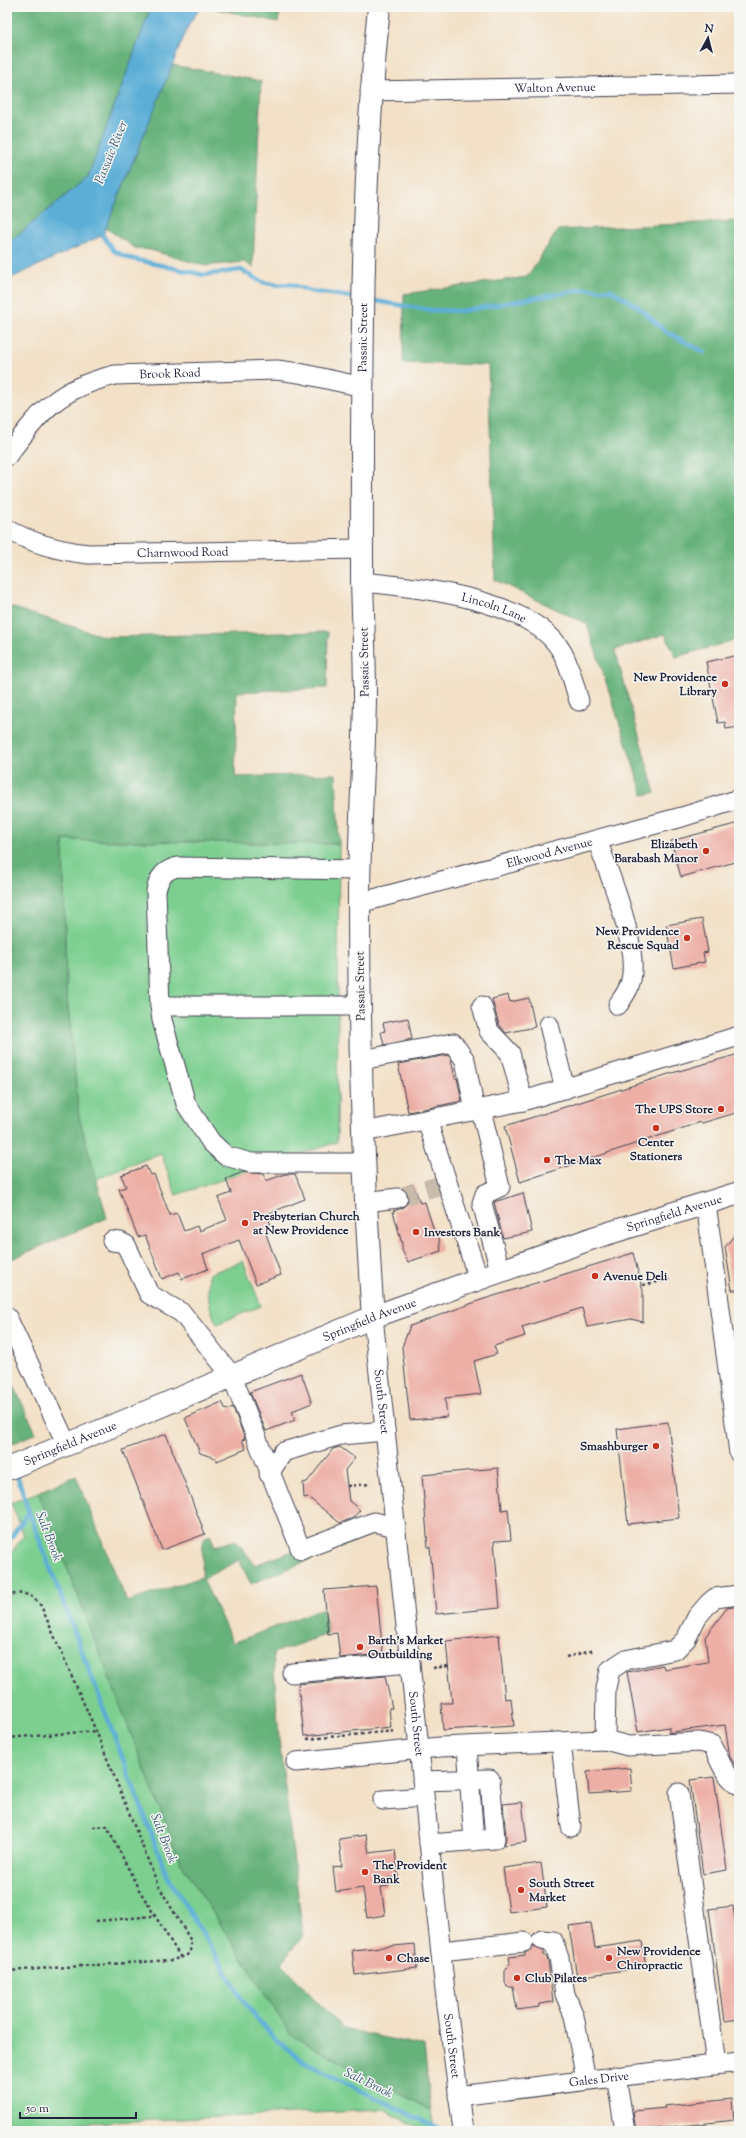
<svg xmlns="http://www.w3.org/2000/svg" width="746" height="2138" font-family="'Sorts Mill Goudy',serif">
<rect width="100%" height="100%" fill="#f6f6f2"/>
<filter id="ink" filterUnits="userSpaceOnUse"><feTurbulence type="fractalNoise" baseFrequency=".025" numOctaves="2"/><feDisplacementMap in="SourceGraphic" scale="8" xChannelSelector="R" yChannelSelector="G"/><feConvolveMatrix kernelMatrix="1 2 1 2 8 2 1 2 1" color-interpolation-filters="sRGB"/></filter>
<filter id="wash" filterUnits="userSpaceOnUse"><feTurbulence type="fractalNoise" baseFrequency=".012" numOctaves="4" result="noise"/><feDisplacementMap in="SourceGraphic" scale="16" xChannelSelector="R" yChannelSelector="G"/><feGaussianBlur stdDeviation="0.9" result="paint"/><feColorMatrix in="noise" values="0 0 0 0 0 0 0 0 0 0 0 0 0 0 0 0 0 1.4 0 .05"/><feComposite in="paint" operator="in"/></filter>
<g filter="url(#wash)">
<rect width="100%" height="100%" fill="#f3e1c7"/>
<g fill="#7dcf90" stroke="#507866">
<polygon points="63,840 339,844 337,1142 176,1195 161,1153 96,1179 79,1117 66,987"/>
<path d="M243,1261L261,1306L217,1324C208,1307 207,1294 209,1274Z"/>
<polygon points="38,1492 180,1861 291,2035 431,2110 434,2131 426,2131 384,2110 40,2125 40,2131 7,2131 7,1559 24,1535 11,1503"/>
</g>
<g fill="#66b27a" stroke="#446a5a">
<polygon points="7,7 151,7 88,177 7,244"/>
<polygon points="207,7 281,7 278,22"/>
<polygon points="172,65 261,81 253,267 244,262 205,266 150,250 135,248 106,228"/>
<polygon points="739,221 739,639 676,657 665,634 615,650 655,793 643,795 587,624 495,580 488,365 403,363 404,294 527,277 558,230"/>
<polygon points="7,606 106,637 328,632 327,688 237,692 235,777 336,774 339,844 63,840 66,987 79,1117 107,1218 7,1261"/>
<polygon points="7,1371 36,1433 7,1446"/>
<polygon points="76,1476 127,1602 202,1577 203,1538 210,1535 215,1546 236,1540 255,1565 374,1522 372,1534 251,1584 239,1560 203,1579 233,1643 323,1608 328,1634 273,1653 279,1739 303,1936 281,1963 343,2029 424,2046 431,2110 291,2035 180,1861 38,1492"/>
</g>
<polygon fill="#5caed7" stroke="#3f6889" points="151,7 201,7 189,24 103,235 7,280 7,244 88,177"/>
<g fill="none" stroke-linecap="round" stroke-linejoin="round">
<g stroke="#5caed7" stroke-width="4.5">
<polyline points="99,230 114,251 129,258 204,275 241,270 262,282 277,285 290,284 310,291 358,298"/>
<polyline points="369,300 430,310 461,311 585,289 611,290 637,306 665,331 704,352"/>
<polyline points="7,1445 12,1461"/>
<polyline points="16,1472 29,1512 167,1875 248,2008 275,2039 306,2063 443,2131"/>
<polyline points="7,1543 29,1512"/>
</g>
</g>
<g id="blocks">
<g fill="#edafa5">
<polygon points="739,655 739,727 726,729 725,722 718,723 706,662"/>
<polygon points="739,823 739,861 681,877 671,841"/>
<polygon points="702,919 708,952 703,953 705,962 674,968 666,925"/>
<polygon points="508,995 510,1002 529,998 535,1027 506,1033 499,1025 492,999"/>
<polygon points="408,1018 412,1039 384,1045 381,1032 385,1031 383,1023"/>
<polygon points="739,1054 739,1112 702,1123 701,1122 520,1182 505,1126 672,1073"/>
<polygon points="448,1055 451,1059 455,1078 457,1078 462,1101 408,1112 398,1064"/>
<polygon points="146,1166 150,1175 154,1174 170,1215 177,1213 184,1231 197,1226 199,1231 227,1220 218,1198 231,1193 226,1179 243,1172 263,1174 266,1181 285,1174 295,1174 305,1199 267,1214 273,1231 266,1234 281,1275 256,1284 239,1240 203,1254 208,1269 182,1279 179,1272 162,1279 145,1235 138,1237 119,1189 126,1187 121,1175"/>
<polygon points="413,1184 420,1203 425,1202 435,1234 439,1238 441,1251 408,1262 402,1250 402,1244 393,1211 403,1208 408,1202 407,1192 401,1188"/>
<polygon points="523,1193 532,1232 503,1238 494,1202"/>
<polygon points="739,1229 739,1290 732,1290 725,1247"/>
<polygon points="633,1253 643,1291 643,1322 631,1319 587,1327 582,1308 522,1327 525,1336 494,1346 497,1354 474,1361 481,1394 445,1398 447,1417 410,1420 402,1347 410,1326 481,1300"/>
<polygon points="301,1373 312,1403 292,1411 295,1420 266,1431 250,1392"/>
<polygon points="222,1402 226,1410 233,1407 245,1439 242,1440 246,1449 217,1461 215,1458 200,1453 185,1418"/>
<polygon points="668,1422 679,1518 628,1524 617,1429"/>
<polygon points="166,1434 205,1534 162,1550 123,1450"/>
<polygon points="340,1447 355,1458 345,1470 349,1501 360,1510 353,1518 340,1523 308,1497 304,1498 303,1483 307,1482 333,1449"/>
<polygon points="498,1468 502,1510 508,1509 511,1540 494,1541 500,1608 436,1614 430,1547 428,1547 422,1475"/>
<polygon points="376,1586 383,1654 340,1658 337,1633 328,1634 324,1590"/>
<polygon points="739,1606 739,1767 736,1767 730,1757 725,1725 672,1732 669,1733 669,1727 638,1732 627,1672 663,1665 664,1669 708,1662 705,1637 727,1608"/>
<polygon points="499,1635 505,1699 511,1698 514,1726 443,1730 441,1703 452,1703 446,1641"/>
<polygon points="385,1676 392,1708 389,1708 391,1727 304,1736 298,1684"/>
<polygon points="630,1768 632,1791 589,1794 587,1772"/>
<polygon points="714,1777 727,1870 703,1874 690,1780"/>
<polygon points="522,1802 527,1842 504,1845 506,1838 503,1804"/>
<polygon points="366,1835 369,1853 395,1850 398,1877 387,1878 388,1886 381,1887 385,1915 367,1918 363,1888 336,1892 333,1867 342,1866 339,1839"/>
<polygon points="541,1863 547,1907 509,1912 503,1868"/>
<polygon points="733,1906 739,1949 739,2019 724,2021 709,1909"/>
<polygon points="591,1923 595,1948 642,1941 646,1967 577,1977 569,1926"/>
<polygon points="415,1944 417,1968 355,1975 352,1950"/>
<polygon points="534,1947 544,1951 544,1956 546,1956 548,1961 553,2002 539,2004 539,2007 517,2010 513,1987 507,1987 505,1982 505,1971 510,1963 509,1957 525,1955 525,1953"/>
<polygon points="732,2099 734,2120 636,2131 633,2111 665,2108 664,2106"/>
</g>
</g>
</g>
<g filter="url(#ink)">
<use href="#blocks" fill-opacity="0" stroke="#413f50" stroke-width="1"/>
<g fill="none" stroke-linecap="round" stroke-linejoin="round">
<polyline stroke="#c9bbab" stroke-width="19" stroke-dasharray="19 10" stroke-linecap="butt" points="398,1198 448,1183"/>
<g stroke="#413f50" stroke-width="21">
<g id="minor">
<path id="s1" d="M370,91L739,84"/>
<path id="s2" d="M7,456C42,410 57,389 115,375L277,370L299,373L363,387"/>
<path id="s3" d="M7,529C33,544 60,551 89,554L363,549"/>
<path id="s4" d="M362,582C417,587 533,599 562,652C570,666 574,685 579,701"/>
<path d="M597,840C609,873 641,950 630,984C628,991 622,999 618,1005"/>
<path d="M359,870L178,867C164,870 159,877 156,891L160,1006L162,1020L186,1104L211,1142L226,1156L251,1163H363"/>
<path id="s5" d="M359,903L682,817L739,799"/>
<polyline points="160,1006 361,1006"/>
<polyline points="482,1006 489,1031 510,1053 523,1101"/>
<polyline points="549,1025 565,1089"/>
<polyline points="361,1060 453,1043 465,1060 475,1111"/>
<polyline points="481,1110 500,1187 485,1194 482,1203 500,1270"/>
<polyline points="427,1120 478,1278"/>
<polyline points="363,1132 523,1101 739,1036"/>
<polyline points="365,1202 398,1198"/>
<polyline points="706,1203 739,1453"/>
<polyline points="112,1241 120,1242 126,1245 149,1294 182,1313 232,1376 301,1550 374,1522 396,1527"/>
<polyline points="7,1317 67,1445"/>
<path id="s6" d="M373,1317L444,1982L463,2131"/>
<polyline points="269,1474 283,1452 341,1435 385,1431"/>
<polyline points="292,1673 410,1663"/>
<path d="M605,1740L628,1746L699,1742L712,1745C721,1761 723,1775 739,1785"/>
<polyline points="561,1743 571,1827"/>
<polyline points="467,1747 474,1841"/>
<polyline points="296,1762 440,1747 605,1740 606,1688 610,1670 625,1660 675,1650 686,1639 697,1617 709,1603 715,1598 739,1595"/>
<polyline points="422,1781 490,1779 495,1839 429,1844"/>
<polyline points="679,1793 716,2064"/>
<polyline points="383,1800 424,1797"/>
<polyline points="542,1940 553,1941 559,1958 565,1994 574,2016 586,2080"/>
<polyline points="441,1951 524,1942"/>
<polyline points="616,2076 625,2131"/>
<path id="s7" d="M458,2096L739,2062"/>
</g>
</g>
<g stroke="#413f50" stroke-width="24">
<g id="major">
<path id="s8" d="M373,1317C363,1179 359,1040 359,902C359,834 364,766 365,698C365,658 363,619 362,579C362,389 360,197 379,7"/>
<path id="s9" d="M7,1469L132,1418L373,1317L593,1238L739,1193"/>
</g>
</g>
<g stroke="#413f50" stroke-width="2.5" stroke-dasharray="3 3" stroke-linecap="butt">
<polyline points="643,1285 672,1279"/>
<polyline points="347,1486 371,1484"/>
<path d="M7,1597C20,1590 33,1594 41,1606L96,1731L158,1885L191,1941L190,1952L186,1956L172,1960L7,1971"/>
<polyline points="566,1657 595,1650"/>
<polyline points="433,1668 448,1666"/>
<polyline points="7,1738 96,1731"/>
<polyline points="307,1739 396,1731"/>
<polyline points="93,1827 107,1826 138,1888 181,1958"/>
<polyline points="96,1921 154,1916"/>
</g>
<use href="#minor" stroke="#fff" stroke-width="19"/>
<use href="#major" stroke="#fff" stroke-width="22"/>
</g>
</g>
<g fill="#c8321e" stroke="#f6f6f2" stroke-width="1.5">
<circle cx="725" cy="684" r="4"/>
<circle cx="706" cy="851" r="4"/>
<circle cx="687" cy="938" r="4"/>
<circle cx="721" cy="1109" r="4"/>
<circle cx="656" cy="1128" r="4"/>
<circle cx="547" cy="1160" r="4"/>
<circle cx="245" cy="1223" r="4"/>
<circle cx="416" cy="1232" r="4"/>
<circle cx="595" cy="1276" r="4"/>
<circle cx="656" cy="1446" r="4"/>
<circle cx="360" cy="1647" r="4"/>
<circle cx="365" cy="1872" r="4"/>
<circle cx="521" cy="1890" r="4"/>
<circle cx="389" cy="1958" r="4"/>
<circle cx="609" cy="1958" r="4"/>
<circle cx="517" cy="1978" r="4"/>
</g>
<g text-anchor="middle" stroke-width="3" stroke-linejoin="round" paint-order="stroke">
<g font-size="12" fill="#22223b" stroke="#f6f6f2">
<text dy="4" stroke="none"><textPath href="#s1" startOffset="185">Walton Avenue</textPath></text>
<text dy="4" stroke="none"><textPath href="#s8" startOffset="980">Passaic Street</textPath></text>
<text dy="4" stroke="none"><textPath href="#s2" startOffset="194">Brook Road</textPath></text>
<text dy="4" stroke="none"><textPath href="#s3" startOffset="180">Charnwood Road</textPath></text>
<text dy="4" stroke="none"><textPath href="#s4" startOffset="135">Lincoln Lane</textPath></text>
<text transform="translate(364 662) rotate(-91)" y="4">Passaic Street</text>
<text dy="4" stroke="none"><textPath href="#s5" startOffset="197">Elkwood Avenue</textPath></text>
<text transform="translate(360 986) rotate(-91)" y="4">Passaic Street</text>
<text dy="4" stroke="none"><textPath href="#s9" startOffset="715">Springfield Avenue</textPath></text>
<text dy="4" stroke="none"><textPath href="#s9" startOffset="392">Springfield Avenue</textPath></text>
<text dy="4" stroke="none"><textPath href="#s6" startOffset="85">South Street</textPath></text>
<text dy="4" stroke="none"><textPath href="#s9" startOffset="68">Springfield Avenue</textPath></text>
<text dy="4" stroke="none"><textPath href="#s6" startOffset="409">South Street</textPath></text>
<text dy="4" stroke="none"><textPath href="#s6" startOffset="733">South Street</textPath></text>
<text dy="4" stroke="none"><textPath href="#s7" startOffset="142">Gales Drive</textPath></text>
</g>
<g font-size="12" font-weight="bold" fill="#22223b" stroke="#f6f6f2" text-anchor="start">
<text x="717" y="681" text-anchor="end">New Providence<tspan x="717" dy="14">Library</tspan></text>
<text x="698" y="848" text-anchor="end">Elizabeth<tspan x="698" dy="14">Barabash Manor</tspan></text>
<text x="679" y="935" text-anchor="end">New Providence<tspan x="679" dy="14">Rescue Squad</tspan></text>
<text x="713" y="1113" text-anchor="end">The UPS Store</text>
<text x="656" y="1146" text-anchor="middle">Center<tspan x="656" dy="14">Stationers</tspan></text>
<text x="555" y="1164">The Max</text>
<text x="253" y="1220">Presbyterian Church<tspan x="253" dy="14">at New Providence</tspan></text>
<text x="424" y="1236">Investors Bank</text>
<text x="603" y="1280">Avenue Deli</text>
<text x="648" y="1450" text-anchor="end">Smashburger</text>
<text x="368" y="1644">Barth's Market<tspan x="368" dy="14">Outbuilding</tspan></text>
<text x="373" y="1869">The Provident<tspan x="373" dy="14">Bank</tspan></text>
<text x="529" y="1887">South Street<tspan x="529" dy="14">Market</tspan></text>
<text x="617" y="1955">New Providence<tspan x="617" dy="14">Chiropractic</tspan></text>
<text x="397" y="1962">Chase</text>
<text x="525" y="1982">Club Pilates</text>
</g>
<g font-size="13" font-style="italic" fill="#395a79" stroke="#f6f6f2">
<text transform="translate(110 152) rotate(-68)" y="5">Passaic River</text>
<text transform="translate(50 1536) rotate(69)" y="5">Salt Brook</text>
<text transform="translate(165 1838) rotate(69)" y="5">Salt Brook</text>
<text transform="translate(369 2082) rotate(26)" y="5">Salt Brook</text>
</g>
</g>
<rect width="746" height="2138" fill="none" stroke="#f6f6f2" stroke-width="24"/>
<g transform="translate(708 38) rotate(7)" stroke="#f6f6f2" stroke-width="3" paint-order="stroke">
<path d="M0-3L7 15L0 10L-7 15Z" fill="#22223b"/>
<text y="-6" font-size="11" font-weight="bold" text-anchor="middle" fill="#22223b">N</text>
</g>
<path d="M20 2112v6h116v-6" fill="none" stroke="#22223b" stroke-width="2"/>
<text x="26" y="2112" font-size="12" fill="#22223b" stroke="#f6f6f2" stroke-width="3" paint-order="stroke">50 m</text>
</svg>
